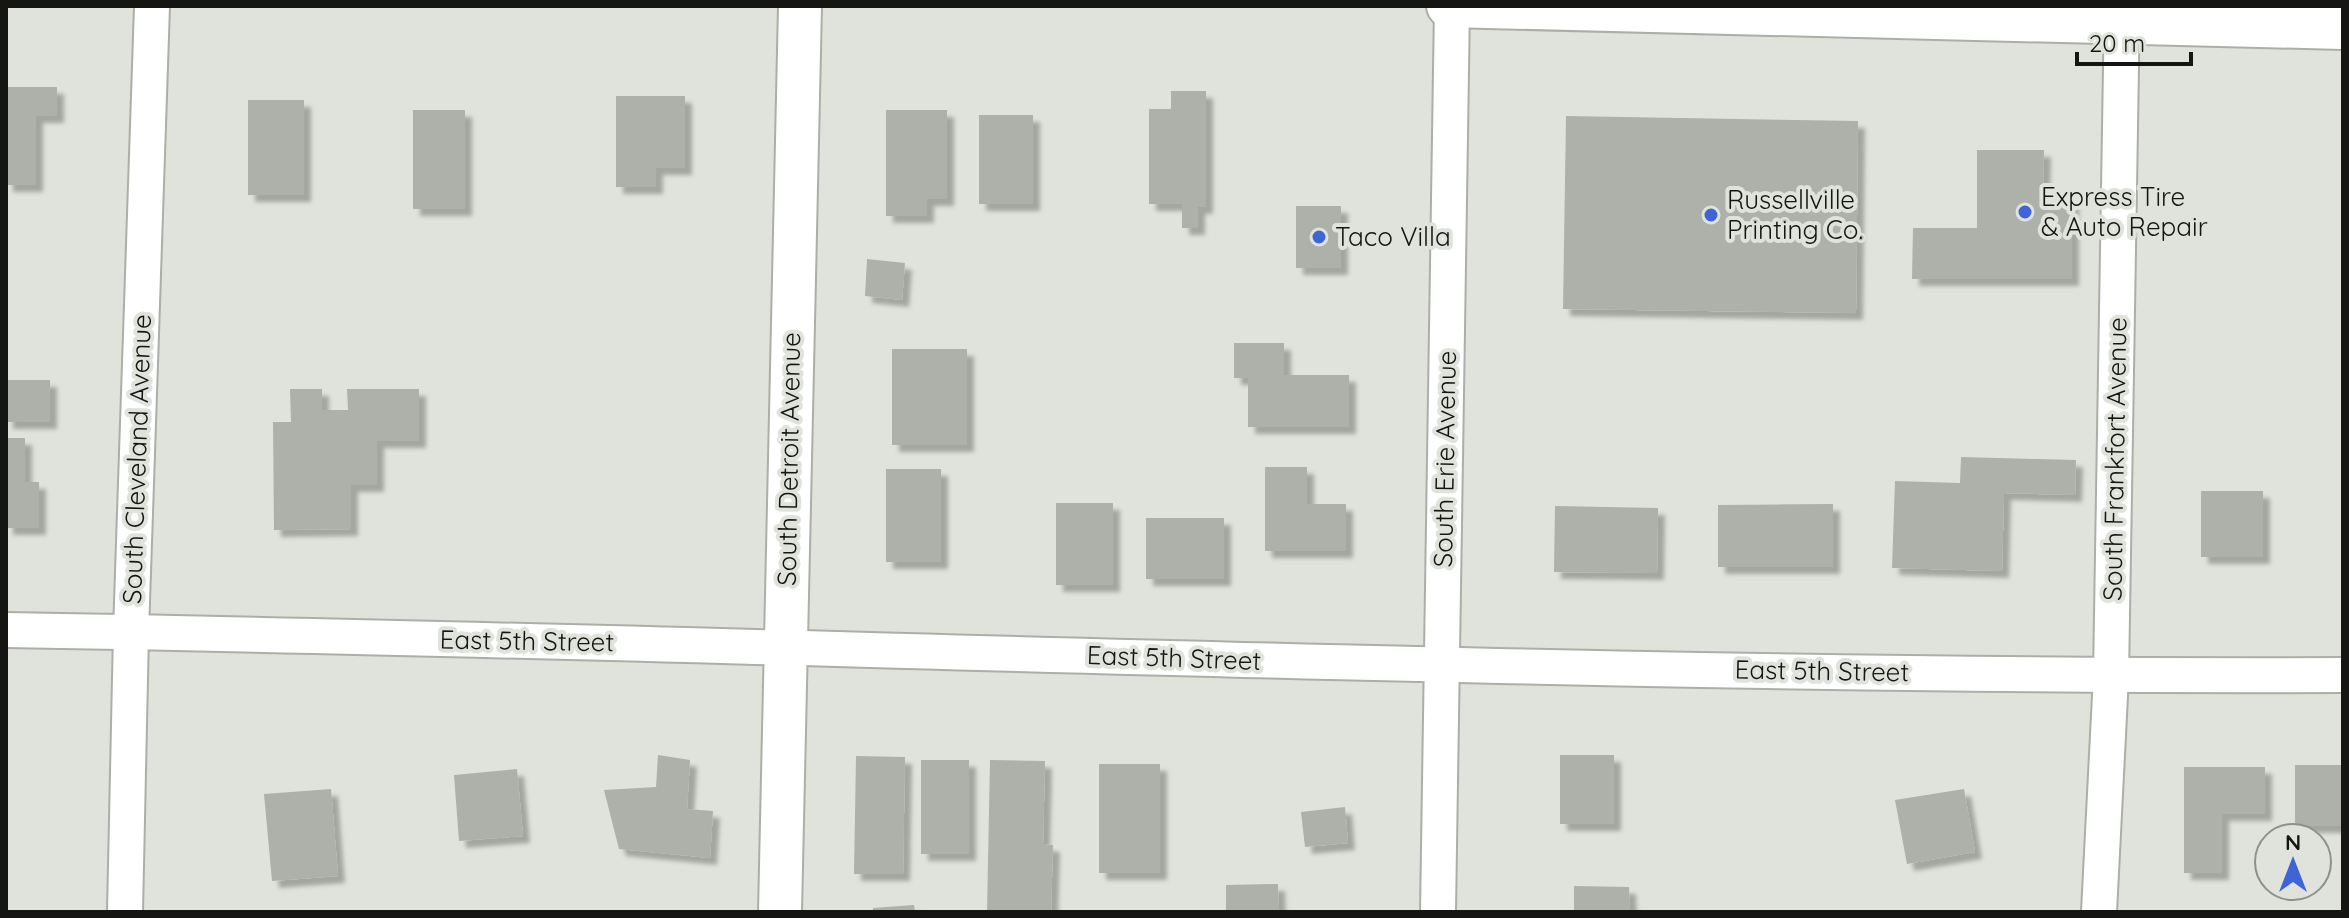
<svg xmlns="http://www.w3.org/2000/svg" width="2349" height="918" font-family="Quicksand,sans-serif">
<defs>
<filter id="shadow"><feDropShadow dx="7" dy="7" stdDeviation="2" flood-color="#0004"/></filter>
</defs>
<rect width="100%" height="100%" fill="#dfe3db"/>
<g fill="#adb1a9" filter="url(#shadow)">
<polygon points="6,87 57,87 57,116 36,116 36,185 6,185"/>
<polygon points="1171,91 1206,91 1206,207 1198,207 1198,228 1182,228 1182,204 1149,204 1149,109 1171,109"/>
<polygon points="616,96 685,96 685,168 656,168 656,187 616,187"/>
<rect x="248" y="100" width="56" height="95"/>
<rect x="413" y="110" width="52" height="99"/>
<polygon points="886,110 947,110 947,199 927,199 927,216 886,216"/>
<rect x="979" y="115" width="54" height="89"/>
<polygon points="1566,116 1858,121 1856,313 1563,309"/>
<polygon points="1977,150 2044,150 2043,196 2072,196 2072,279 1912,279 1913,228 1977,228"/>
<rect x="1296" y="206" width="45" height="62"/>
<polygon points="867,259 905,263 902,300 865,296"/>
<polygon points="1234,343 1284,343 1284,375 1349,375 1349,427 1248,427 1248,378 1234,378"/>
<rect x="892" y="349" width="75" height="96"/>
<rect x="6" y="380" width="44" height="42"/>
<polygon points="290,389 322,389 322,410 348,410 347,389 419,389 419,441 377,441 377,485 351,485 351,529 274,530 273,422 291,422"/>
<polygon points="6,438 25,438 25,482 39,482 39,528 6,528"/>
<polygon points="1961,457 2076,460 2075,495 2004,493 2002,571 1892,568 1895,481 1960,483"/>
<polygon points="1265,467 1307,467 1307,504 1346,504 1346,551 1265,551"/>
<rect x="886" y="469" width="55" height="93"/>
<rect x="2201" y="491" width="62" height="66"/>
<rect x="1056" y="503" width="57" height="82"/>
<polygon points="1833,504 1833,567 1718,567 1718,505"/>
<polygon points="1555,506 1658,508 1657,573 1554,572"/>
<rect x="1146" y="518" width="78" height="61"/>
<polygon points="658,755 690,760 687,809 713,811 710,858 619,849 604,790 656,787"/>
<rect x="1560" y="755" width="54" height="69"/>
<polygon points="856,756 905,757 903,874 854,874"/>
<rect x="921" y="760" width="48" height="94"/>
<polygon points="990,760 1045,761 1043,844 1053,845 1051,912 987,912"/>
<rect x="1099" y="764" width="61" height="109"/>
<rect x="2295" y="765" width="48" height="61"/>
<polygon points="2184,767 2265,767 2265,814 2222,814 2222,873 2184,873"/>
<polygon points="517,769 523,836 459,841 454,775"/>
<polygon points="331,789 338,876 272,881 264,794"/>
<polygon points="1964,789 1975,852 1907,864 1895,800"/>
<polygon points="1345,807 1348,843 1305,847 1301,812"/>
<polygon points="1278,884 1279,912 1226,912 1226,885"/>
<polygon points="1574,886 1629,887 1630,912 1574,912"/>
<polygon points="914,905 915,912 873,912 873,908"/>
</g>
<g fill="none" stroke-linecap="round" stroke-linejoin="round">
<g stroke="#abafa7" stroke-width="38">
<g id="minor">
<path d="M6,630C785,642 1564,678 2343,675"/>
<polyline points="125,912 131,632 152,6"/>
<polyline points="1438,912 1452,6"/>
<polyline points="2099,912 2111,676 2122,6"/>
</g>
</g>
<g stroke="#abafa7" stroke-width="46">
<g id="tertiary">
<polyline points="1448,6 2343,28"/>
<polyline points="780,912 800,6"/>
</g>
</g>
<use href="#minor" stroke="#fff" stroke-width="34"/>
<use href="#tertiary" stroke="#fff" stroke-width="42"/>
</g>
<g fill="#3e64d5" stroke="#dfe3db" stroke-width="3">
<circle cx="2025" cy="212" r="8"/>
<circle cx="1711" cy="215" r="8"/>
<circle cx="1319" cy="237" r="8"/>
</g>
<g text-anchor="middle" stroke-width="8" stroke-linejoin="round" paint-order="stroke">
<g font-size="26" fill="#151614" stroke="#dfe3db" text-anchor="start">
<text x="2041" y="206">Express Tire<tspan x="2041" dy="30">&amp; Auto Repair</tspan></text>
<text x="1727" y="209">Russellville<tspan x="1727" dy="30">Printing Co.</tspan></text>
<text x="1335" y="246">Taco Villa</text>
</g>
<g font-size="26" fill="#151614" stroke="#dfe3db">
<text transform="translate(137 459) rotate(-88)" y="9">South Cleveland Avenue</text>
<text transform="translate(789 459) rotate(-89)" y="9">South Detroit Avenue</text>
<text transform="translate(1445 459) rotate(-89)" y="9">South Erie Avenue</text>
<text transform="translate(2115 459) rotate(-89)" y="9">South Frankfort Avenue</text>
<text transform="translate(527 641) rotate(1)" y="9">East 5th Street</text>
<text transform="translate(1174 658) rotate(2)" y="9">East 5th Street</text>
<text transform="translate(1822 671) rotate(1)" y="9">East 5th Street</text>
</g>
</g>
<rect width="2349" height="918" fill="none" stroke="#151614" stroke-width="16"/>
<g transform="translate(2293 862)"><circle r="38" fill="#dfe3db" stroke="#8e918b" stroke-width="2"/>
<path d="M0-6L14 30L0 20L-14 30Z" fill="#3e64d5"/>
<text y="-12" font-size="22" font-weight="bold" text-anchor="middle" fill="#151614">N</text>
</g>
<path d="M2077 52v12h114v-12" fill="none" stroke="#151614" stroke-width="4"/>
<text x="2089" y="52" font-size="24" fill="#151614" stroke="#dfe3db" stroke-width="6" paint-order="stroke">20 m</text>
</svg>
